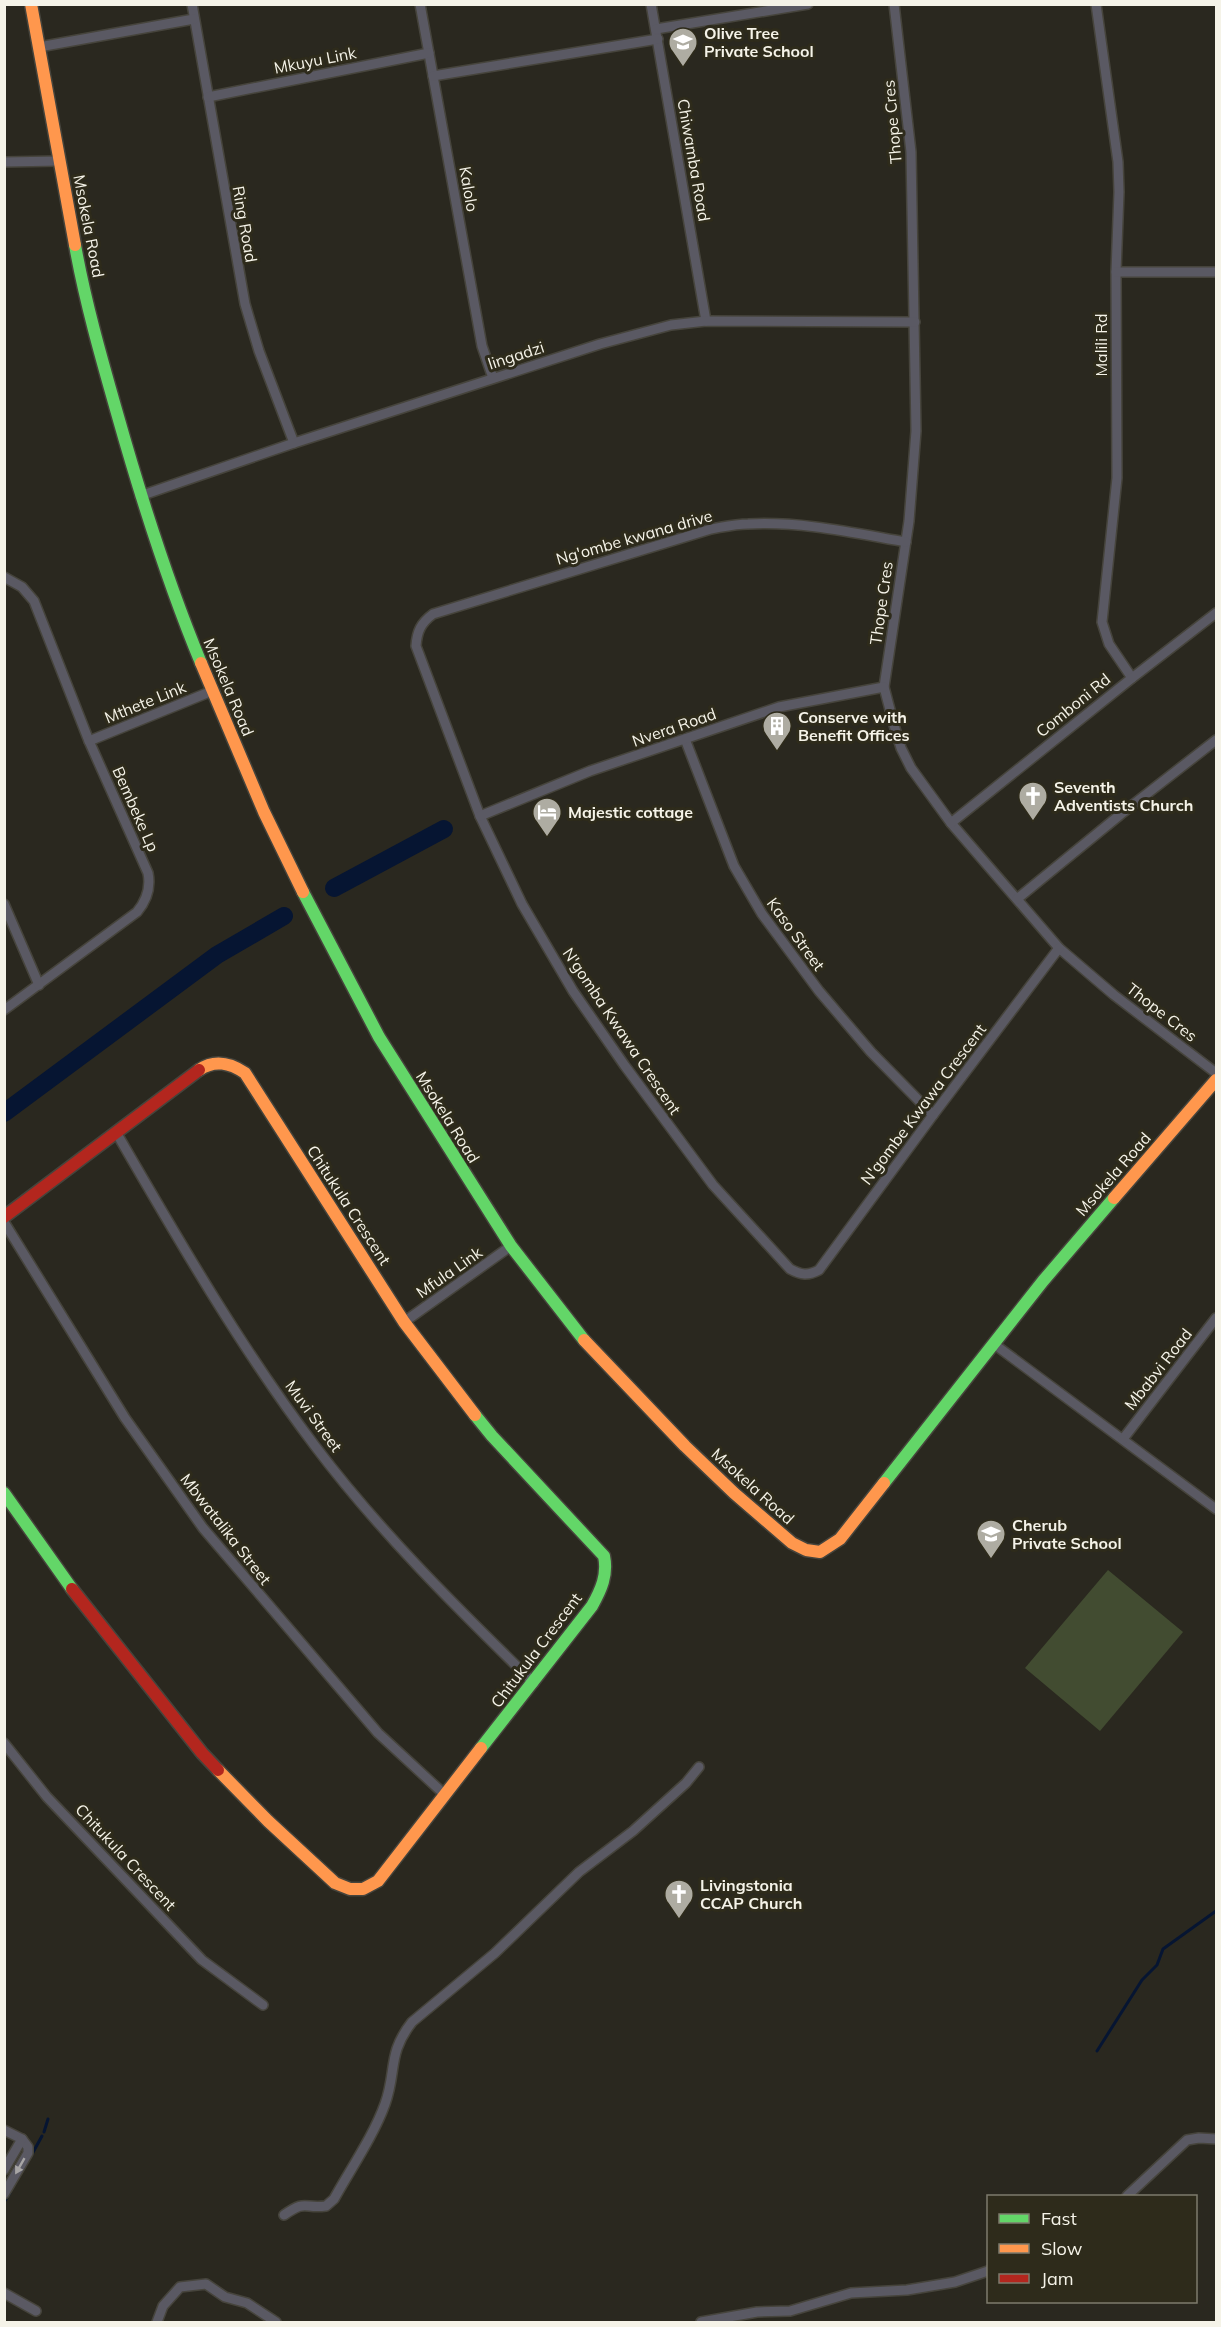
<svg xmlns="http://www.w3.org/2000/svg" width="1221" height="2327" font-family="Mulish,sans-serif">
<rect width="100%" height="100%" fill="#2a281f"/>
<polygon fill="#424c31" points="1108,1570 1183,1632 1100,1731 1025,1668"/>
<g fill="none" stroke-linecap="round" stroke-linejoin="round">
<g stroke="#061532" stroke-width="3">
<polyline points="1097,2051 1142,1980 1157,1965 1163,1949 1216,1911"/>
<polyline points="44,2132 48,2119"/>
<polyline points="31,2156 42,2136"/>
<polyline points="4,2202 10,2193"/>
</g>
<g stroke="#061532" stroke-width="18">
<polyline points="334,888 444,829"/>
<polyline points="4,1113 217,955 284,916"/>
</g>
<g stroke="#46443c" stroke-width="12">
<g id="street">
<polyline points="192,4 245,304 259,351 294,443"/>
<polyline points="420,4 482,346 493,378"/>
<polyline points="651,4 706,321"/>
<polyline points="894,4 911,152 916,431 909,521 884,687 894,725 901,748 911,768 951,823 1059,948 1114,995 1216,1073"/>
<polyline points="1096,4 1118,162 1119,192 1116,272 1117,478 1102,622 1109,644 1132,678"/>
<polyline points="656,29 808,4"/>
<polyline points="39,47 194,19"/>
<polyline points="433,76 658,39"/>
<polyline points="208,97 429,53"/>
<polyline points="4,162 59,161"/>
<polyline points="1116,272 1216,272"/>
<polyline points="140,496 294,443 600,344 671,325 706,321 915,322"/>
<path d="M906,542C854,533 801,521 748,524C735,524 723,527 711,529L433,614C421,623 417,631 416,646L480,816L522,904L573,991L625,1066L713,1185L790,1269C801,1275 808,1276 819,1270L933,1115L1059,948"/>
<path d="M4,577L22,587L34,601L89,741L148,873C151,888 147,900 137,912L4,1010"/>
<polyline points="685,739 734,866 762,914 819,991 871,1052 933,1115"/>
<polyline points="89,741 212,691"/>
<polyline points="480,816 590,771 779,707 884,687"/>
<polyline points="951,823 1132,678 1216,613"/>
<polyline points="1017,899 1121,814 1216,740"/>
<polyline points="4,904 39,985"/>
<path d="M116,1132C178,1239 240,1347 315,1446C379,1531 458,1609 534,1683"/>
<polyline points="4,1222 125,1418 203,1528 378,1733 444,1794"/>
<polyline points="404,1322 511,1246"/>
<polyline points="994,1344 1216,1509"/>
<polyline points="1123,1439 1216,1318"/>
<polyline points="4,1743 47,1797 202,1960 263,2005"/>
<polyline points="4,2130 22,2139 28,2147 28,2153 4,2194"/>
<polyline points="4,2170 22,2139"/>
<polyline points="1127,2196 1187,2140 1199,2138 1216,2139"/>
<path d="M284,2215C307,2199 303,2209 326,2206L334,2199C350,2170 374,2135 385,2104C397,2071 387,2054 412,2022L495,1953L579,1872L633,1831L686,1783L699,1767"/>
<polyline points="4,2293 36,2311"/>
<polyline points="157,2322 163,2306 180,2287 206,2284 225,2297 247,2303 276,2322"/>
<polyline points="701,2322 757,2312 790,2311 851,2293 907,2290 955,2282 988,2271"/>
</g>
</g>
<g stroke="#46443c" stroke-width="15">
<g id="fast">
<path d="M75,245C85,301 101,357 117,413C141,498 167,581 201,663"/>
<polyline points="303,892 379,1037 511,1246 584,1340"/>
<path d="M475,1415L492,1436L604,1556C608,1575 601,1590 592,1606L481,1748"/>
<polyline points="884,1483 1043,1281 1114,1198"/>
<polyline points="4,1493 72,1589"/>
</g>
</g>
<g stroke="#46443c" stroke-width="15">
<g id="slow">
<polyline points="31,4 75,245"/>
<polyline points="201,663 264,812 303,892"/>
<path d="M199,1070C215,1059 230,1063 245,1073L404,1322L475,1415"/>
<polyline points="1114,1198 1216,1080"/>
<polyline points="584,1340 685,1446 734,1493 792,1543 806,1550 820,1552 840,1539 884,1483"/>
<polyline points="218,1770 268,1821 335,1883 350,1889 363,1889 378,1881 481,1748"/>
</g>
</g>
<g stroke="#46443c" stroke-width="15">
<g id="jam">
<polyline points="4,1217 199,1070"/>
<polyline points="72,1589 202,1753 218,1770"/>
</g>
</g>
<use href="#street" stroke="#5a5963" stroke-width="9"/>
<use href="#fast" stroke="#63d668" stroke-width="12"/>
<use href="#slow" stroke="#ff974d" stroke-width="12"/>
<use href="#jam" stroke="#b3261e" stroke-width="12"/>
</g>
<defs><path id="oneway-solid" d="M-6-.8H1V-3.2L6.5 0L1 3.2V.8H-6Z" transform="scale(1.5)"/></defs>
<use fill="#a8a6a6" href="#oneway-solid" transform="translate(20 2166) rotate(120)"/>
<defs>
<g id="school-pin" transform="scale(1.5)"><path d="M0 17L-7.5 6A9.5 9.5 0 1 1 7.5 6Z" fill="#aeaca2" stroke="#2e2b1b"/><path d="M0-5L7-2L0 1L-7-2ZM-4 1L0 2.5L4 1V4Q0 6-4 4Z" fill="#fff"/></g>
<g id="building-pin" transform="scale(1.5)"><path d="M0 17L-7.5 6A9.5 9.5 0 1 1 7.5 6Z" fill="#aeaca2" stroke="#2e2b1b"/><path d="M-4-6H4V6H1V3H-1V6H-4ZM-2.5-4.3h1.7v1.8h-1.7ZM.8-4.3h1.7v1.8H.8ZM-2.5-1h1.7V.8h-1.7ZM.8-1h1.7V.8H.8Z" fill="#fff"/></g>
<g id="church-pin" transform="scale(1.5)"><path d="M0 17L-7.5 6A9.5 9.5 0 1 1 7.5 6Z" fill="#aeaca2" stroke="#2e2b1b"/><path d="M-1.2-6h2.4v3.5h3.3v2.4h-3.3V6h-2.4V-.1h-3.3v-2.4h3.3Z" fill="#fff"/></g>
<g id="hotel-pin" transform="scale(1.5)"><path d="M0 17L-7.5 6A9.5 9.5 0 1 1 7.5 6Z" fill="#aeaca2" stroke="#2e2b1b"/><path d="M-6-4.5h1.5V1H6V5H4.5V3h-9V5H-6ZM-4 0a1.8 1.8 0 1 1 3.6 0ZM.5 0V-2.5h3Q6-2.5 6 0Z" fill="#fff"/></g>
</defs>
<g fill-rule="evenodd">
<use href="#school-pin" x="683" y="42"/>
<use href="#building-pin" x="777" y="726"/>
<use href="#church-pin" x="1033" y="796"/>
<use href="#hotel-pin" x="547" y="812"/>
<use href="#school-pin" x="991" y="1534"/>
<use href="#church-pin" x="679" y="1894"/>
</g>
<g text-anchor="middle" stroke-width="6" stroke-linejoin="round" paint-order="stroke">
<g font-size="16" font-weight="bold" fill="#f5f3e8" stroke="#2e2b1b" text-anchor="start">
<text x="704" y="39">Olive Tree<tspan x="704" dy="18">Private School</tspan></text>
<text x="798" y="723">Conserve with<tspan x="798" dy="18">Benefit Offices</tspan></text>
<text x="1054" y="793">Seventh<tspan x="1054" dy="18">Adventists Church</tspan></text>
<text x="568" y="818">Majestic cottage</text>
<text x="1012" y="1531">Cherub<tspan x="1012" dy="18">Private School</tspan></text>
<text x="700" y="1891">Livingstonia<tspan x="700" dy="18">CCAP Church</tspan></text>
</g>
<g font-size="16" fill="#f5f3e8" stroke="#2e2b1b">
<text transform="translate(315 60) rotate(-11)" y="6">Mkuyu Link</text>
<text transform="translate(892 122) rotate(-95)" y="6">Thope Cres</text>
<text transform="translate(694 160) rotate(80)" y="6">Chiwamba Road</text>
<text transform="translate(469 189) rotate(80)" y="6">Kalolo</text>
<text transform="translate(245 224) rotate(80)" y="6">Ring Road</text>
<text transform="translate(89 226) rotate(79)" y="6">Msokela Road</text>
<text transform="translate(1101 345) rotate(-90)" y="6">Malili Rd</text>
<text transform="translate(516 355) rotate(-18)" y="6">lingadzi</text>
<text transform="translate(634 537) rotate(-16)" y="6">Ng'ombe kwana drive</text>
<text transform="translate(881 603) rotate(-82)" y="6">Thope Cres</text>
<text transform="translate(229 687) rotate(67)" y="6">Msokela Road</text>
<text transform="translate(145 702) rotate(-22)" y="6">Mthete Link</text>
<text transform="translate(1073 705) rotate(-39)" y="6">Comboni Rd</text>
<text transform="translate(674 727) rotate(-19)" y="6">Nvera Road</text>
<text transform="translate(136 809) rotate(66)" y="6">Bembeke Lp</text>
<text transform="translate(796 934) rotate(54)" y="6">Kaso Street</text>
<text transform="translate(1162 1012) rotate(38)" y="6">Thope Cres</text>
<text transform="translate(622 1031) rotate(56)" y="6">N'gomba Kwawa Crescent</text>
<text transform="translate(923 1104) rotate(-53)" y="6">N'gombe Kwawa Crescent</text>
<text transform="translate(448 1117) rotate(58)" y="6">Msokela Road</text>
<text transform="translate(1113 1174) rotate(-49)" y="6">Msokela Road</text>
<text transform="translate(349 1205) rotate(57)" y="6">Chitukula Crescent</text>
<text transform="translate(449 1272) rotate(-35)" y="6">Mfula Link</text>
<text transform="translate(1158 1369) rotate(-52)" y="6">Mbabvi Road</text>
<text transform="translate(314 1416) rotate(54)" y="6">Muvi Street</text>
<text transform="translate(753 1486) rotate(42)" y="6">Msokela Road</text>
<text transform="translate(226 1529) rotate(52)" y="6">Mbwatalika Street</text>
<text transform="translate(536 1650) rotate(-53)" y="6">Chitukula Crescent</text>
<text transform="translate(126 1857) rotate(47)" y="6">Chitukula Crescent</text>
</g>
</g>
<rect width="1221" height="2327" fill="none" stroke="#f5f3e8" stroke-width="12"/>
<rect x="987" y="2195" width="210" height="108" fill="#2e2b1b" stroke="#7e7b6d" stroke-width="1.5"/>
<rect x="999" y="2214" width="30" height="9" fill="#63d668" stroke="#7e7b6d" stroke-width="1.5"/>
<text x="1041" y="2225" font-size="18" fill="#f5f3e8">Fast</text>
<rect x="999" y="2244" width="30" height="9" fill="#ff974d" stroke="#7e7b6d" stroke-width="1.5"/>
<text x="1041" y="2255" font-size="18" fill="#f5f3e8">Slow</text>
<rect x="999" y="2274" width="30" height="9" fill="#b3261e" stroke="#7e7b6d" stroke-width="1.5"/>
<text x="1041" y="2285" font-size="18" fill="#f5f3e8">Jam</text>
</svg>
